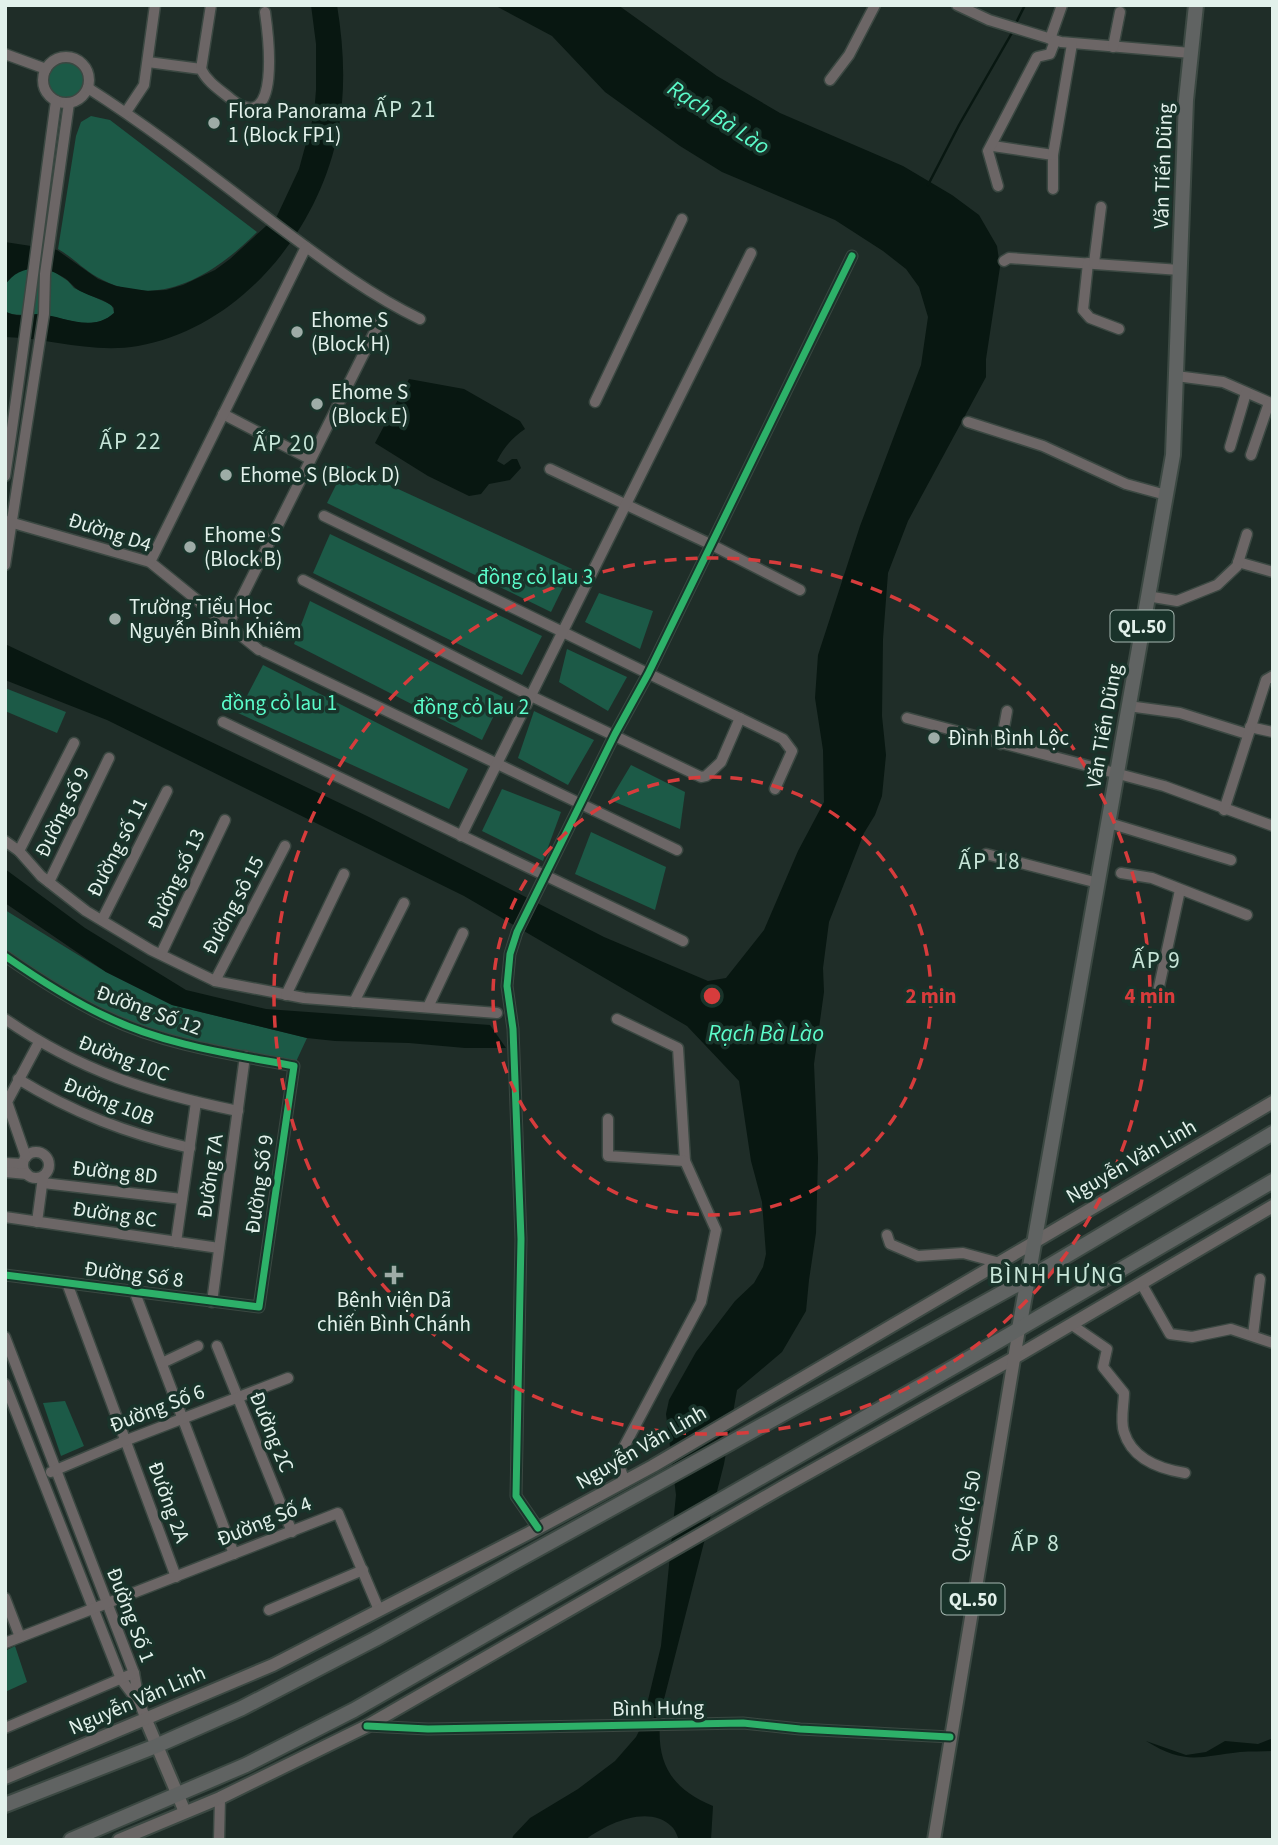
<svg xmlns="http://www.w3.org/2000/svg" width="1278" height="1845" font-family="'Source Sans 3',sans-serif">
<rect width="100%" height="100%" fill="#1f2d28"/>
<g fill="#1c5a47">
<circle cx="66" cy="80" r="18"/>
<path d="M91,116L110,120L257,232C215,274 158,312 97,277C83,269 72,257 58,249L76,136L81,122Z"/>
<path d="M30,268L53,271L68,281L74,288L112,305L114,313C93,333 65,317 42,315C30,314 19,316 7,313L5,311L6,283L16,272Z"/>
<polygon points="346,465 572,569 551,612 327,503"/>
<polygon points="330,534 542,636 522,675 313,573"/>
<polygon points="599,593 653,611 640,649 585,622"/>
<polygon points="310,601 503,697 482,740 294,644"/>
<polygon points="567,649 627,677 608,711 559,682"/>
<polygon points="263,665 468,769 449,809 238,713"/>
<polygon points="5,688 66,712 57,733 5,711"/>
<polygon points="534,711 594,740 568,785 518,758"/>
<polygon points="631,765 685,792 680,829 610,800"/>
<polygon points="502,789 561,812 543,861 482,831"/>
<polygon points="591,832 666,867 655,910 575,874"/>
<polygon points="5,910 106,972 172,1005 307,1038 294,1066 194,1047 109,1018 5,956"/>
<polygon points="65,1401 84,1446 61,1456 43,1403"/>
<polygon points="15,1646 27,1682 5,1692 5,1651"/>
</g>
<g fill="#081711">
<path d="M311,5H337C344,48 346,90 338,132C319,231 240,328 138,346C92,354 50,338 5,337V311C16,318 26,314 38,314C62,315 91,334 114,313V308C106,299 91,297 80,291C73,287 70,281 63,277C44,264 18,265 5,285V242L57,250L98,279L116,286L148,291L166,290L183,285L215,270L230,259L277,216L299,169L314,114L316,90V44Z"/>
<path d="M494,5H618L717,76L780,113L903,166L952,195L979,215L997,246L1000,267L986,359V377L908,521L888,573L883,639L882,716L886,755L882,796L875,815L864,833L829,922L823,968L824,992L814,1064L818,1158L816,1233L809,1280L806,1311L782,1352L737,1390L724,1464L661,1711C655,1759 667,1787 713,1806L711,1840H679C677,1835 675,1829 671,1826C648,1804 606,1824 585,1840H512L513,1836L530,1818L578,1789L615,1761L636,1737L642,1725L661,1646L676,1495L666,1414L669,1400L696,1352L735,1301L754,1283L763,1267L766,1254L762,1202L751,1161L739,1081L687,1026L464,896L107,720L5,680V644L367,816L604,937L708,981L726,978L764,930L798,851L824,802L823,750L815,698L818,655L860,526L921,365L928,317L919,287L906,269L883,251L835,220L722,172L680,146L605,92L552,36Z"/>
<path d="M409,379L464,389L520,421L525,429C512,438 504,447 497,461L504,465L512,459H517L521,468L510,480L489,484L481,494L469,496L428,476L375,443Z"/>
<polygon points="5,869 85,928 186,990 266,1009 490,1025 506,1048 465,1048 409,1043 335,1041 307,1038 172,1005 106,972 5,903"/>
<path d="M1273,1738V1751C1262,1752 1251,1751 1240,1752C1198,1757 1185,1765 1146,1741L1186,1755L1206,1752L1225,1741L1258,1744Z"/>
</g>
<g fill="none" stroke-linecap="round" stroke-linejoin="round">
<g stroke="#081711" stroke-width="2.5">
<polyline points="1015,25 1025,5"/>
<polyline points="928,185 959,125 1013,31"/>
</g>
<g stroke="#3b4842" stroke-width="13">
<g id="minor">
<polyline points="957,5 989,20 1061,42 1191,53"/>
<polyline points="1050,39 1062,5"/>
<polyline points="1113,47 1120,12"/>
<polyline points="5,54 46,69"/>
<circle cx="66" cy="80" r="23"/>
<path d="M148,62L201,69C207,82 220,90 231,99C282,139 268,33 265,12"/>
<polyline points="201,69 211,5"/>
<polyline points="830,80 849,55 875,5"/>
<path d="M88,88C157,132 221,183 286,232C329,264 372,296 420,319"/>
<polyline points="126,112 144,85 155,5"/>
<polyline points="993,146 1053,155 1053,189"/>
<polyline points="1053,155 1072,44"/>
<polyline points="998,186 988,151 1037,57 1050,54 1055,41"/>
<polyline points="1004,261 1009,258 1180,270"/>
<polyline points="1088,263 1083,310 1090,318 1119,329"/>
<polyline points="1094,263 1101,207"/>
<polyline points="1176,376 1223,382 1273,404"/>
<polyline points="595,402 682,219"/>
<polyline points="223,414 310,459"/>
<polyline points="968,422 1043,446 1126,484 1166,495"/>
<polyline points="1230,447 1246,393"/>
<polyline points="1251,455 1269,403"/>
<polyline points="550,469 710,544 800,590"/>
<path d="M5,476C24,351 39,226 56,101"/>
<polyline points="324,516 783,739 792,751 775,789"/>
<polyline points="6,521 150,562 259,650"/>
<polyline points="150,562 306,247"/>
<polyline points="1238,562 1273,572"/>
<polyline points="5,565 44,314 45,274 69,103"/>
<polyline points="303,580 531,696 701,777 706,776 721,762 740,718"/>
<polyline points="1147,596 1177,601 1217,585 1237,566 1247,534"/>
<polyline points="228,625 382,317"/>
<polyline points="264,652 677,850"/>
<polyline points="1128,706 1180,713 1247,734"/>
<polyline points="907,718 1164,786 1273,826"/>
<polyline points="223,722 683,941"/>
<polyline points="1250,727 1273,732"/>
<polyline points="1001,744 1007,711"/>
<polyline points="1224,810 1266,680 1273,676"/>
<polyline points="1109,823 1231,860"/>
<polyline points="461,836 751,253"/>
<polyline points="5,841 19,851 41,876 86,911 151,950 215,981 304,998 497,1013"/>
<polyline points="19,851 74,743"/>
<polyline points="986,854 1098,883"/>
<polyline points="1121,873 1152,878 1247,915"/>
<polyline points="49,882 109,758"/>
<polyline points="102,920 167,791"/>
<polyline points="161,954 225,820"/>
<path d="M5,956C38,979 70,1000 107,1017C165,1045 231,1054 294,1066L259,1307L5,1275"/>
<polyline points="215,981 285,846"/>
<polyline points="286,995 344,874"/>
<polyline points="1157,996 1180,890"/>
<polyline points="354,1002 404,903"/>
<polyline points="428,1007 463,933"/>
<path d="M5,1019C80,1071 150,1093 238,1111"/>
<polyline points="617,1019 678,1048 685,1161 716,1230 701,1302 617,1460 625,1482"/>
<path d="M18,1079C74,1113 126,1133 190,1148"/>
<polyline points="608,1119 608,1156 685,1161"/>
<circle cx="36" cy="1165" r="13"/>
<polyline points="26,1157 7,1102 39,1042"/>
<polyline points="5,1163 23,1164"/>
<polyline points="5,1172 27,1174"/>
<polyline points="43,1183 182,1199"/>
<polyline points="5,1217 219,1248"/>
<polyline points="37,1222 43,1177"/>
<polyline points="887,1235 890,1244 918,1256 963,1253 1000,1263"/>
<polyline points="176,1242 196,1102"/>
<polyline points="67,1283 176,1577"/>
<polyline points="1141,1283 1170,1334 1192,1337 1231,1329 1273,1343"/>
<polyline points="135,1293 234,1554"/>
<polyline points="212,1302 245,1056"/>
<path d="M1072,1325L1107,1349L1103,1367L1124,1393C1124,1404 1120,1421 1124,1432C1132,1459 1160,1469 1185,1473"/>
<polyline points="1253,1335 1260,1279"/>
<polyline points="5,1337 134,1673 139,1701 146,1720"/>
<polyline points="217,1346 292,1532"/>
<polyline points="162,1363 198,1346"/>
<polyline points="5,1384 121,1679 136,1699"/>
<polyline points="51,1472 127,1440 288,1378"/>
<polyline points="538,1528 516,1496 521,1239 513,1029 507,986 510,954 517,932 615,734 648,674 852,256"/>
<polyline points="5,1598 20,1637"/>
<polyline points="269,1610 363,1570"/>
<polyline points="5,1643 338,1513 379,1610"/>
<polyline points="367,1726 428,1729 743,1723 800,1729 950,1737"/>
<polyline points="5,1728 134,1673"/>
<polyline points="219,1840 220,1798"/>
</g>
</g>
<g stroke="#3b4842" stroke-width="16">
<g id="major">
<polyline points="146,1720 185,1812"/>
<polyline points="5,1778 273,1665 529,1533 653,1466 1273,1102"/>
<polyline points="119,1840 220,1798 367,1726 781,1488 1014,1358 1273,1206"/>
<polyline points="934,1840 1019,1329"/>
</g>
</g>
<g stroke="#3b4842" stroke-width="18">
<g id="highway">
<polyline points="1019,1329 1173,455 1186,100 1196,5"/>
<polyline points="5,1805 156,1746 242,1708 375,1639 1029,1278 1273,1133"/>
<polyline points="71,1840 246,1765 354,1710 964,1361 1273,1181"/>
</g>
</g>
<use href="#minor" stroke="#6c6666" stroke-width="10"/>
<use href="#major" stroke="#6a6665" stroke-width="12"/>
<use href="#highway" stroke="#606362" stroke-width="14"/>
<g stroke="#19332a" stroke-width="11">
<g id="cycleway">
<path d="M5,956C38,979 70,1000 107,1017C165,1045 231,1054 294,1066L259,1307L5,1275"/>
<polyline points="538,1528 516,1496 521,1239 513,1029 507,986 510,954 517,932 615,734 648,674 852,256"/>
<polyline points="367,1726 428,1729 743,1723 800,1729 950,1737"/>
</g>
</g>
<use href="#cycleway" stroke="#2db169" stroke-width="7"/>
</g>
<g fill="none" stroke="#d73c3c" stroke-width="3.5" stroke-dasharray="12 9">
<circle cx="712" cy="996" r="219"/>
<circle cx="712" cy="996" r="438"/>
</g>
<g fill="#9eaca7" stroke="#19332a" stroke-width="2.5">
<circle cx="214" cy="123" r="7"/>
<circle cx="297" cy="332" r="7"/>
<circle cx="317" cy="404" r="7"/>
<circle cx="226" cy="475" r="7"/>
<circle cx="190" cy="547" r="7"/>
<circle cx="115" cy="619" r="7"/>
<circle cx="934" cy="738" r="7"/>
<path d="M390.5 1264.5h7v7h7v7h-7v7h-7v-7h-7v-7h7z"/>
</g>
<g text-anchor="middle" stroke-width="7" stroke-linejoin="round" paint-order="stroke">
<g fill="#19332a" stroke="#a6b8b1" stroke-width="2">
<rect x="1110.5" y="610.5" width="63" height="31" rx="5"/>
<rect x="941.5" y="1583.5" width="63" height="31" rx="5"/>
</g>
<g font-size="19" font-weight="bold" fill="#e2f1eb">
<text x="1142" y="633">QL.50</text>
<text x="973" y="1606">QL.50</text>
</g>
<g font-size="21" fill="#e2f1eb" stroke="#19332a" text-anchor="start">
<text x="228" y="118">Flora Panorama<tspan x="228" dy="24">1 (Block FP1)</tspan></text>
<text x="311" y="327">Ehome S<tspan x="311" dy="24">(Block H)</tspan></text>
<text x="331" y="399">Ehome S<tspan x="331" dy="24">(Block E)</tspan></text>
<text x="240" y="482">Ehome S (Block D)</text>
<text x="204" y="542">Ehome S<tspan x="204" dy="24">(Block B)</tspan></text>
<text x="129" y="614">Trường Tiểu Học<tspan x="129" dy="24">Nguyễn Bỉnh Khiêm</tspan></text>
<text x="948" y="745">Đình Bình Lộc</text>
<text x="394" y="1307" text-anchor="middle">Bệnh viện Dã<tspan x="394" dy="24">chiến Bình Chánh</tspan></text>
</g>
<g font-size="21" fill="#e2f1eb" stroke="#19332a">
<text transform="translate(1163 166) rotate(-88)" y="7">Văn Tiến Dũng</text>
<text transform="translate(110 532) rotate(18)" y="7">Đường D4</text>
<text transform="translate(1104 726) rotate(-80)" y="7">Văn Tiến Dũng</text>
<text transform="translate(62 812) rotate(-64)" y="7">Đường số 9</text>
<text transform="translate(117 847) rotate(-63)" y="7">Đường số 11</text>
<text transform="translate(176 879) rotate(-65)" y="7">Đường số 13</text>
<text transform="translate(233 905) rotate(-62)" y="7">Đường sô 15</text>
<text transform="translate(149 1010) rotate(20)" y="7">Đường Số 12</text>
<text transform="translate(124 1058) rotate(21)" y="7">Đường 10C</text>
<text transform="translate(109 1101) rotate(22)" y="7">Đường 10B</text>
<text transform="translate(1131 1161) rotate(-30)" y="7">Nguyễn Văn Linh</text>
<text transform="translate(115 1172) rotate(6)" y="7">Đường 8D</text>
<text transform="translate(210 1176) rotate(-82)" y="7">Đường 7A</text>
<text transform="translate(259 1184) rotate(-82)" y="7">Đường Số 9</text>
<text transform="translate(115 1214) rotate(8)" y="7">Đường 8C</text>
<text transform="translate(134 1274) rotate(7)" y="7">Đường Số 8</text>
<text transform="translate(157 1408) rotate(-21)" y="7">Đường Số 6</text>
<text transform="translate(272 1432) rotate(68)" y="7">Đường 2C</text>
<text transform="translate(641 1447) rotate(-30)" y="7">Nguyễn Văn Linh</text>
<text transform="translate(169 1502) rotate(70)" y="7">Đường 2A</text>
<text transform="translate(966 1516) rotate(-80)" y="7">Quốc lộ 50</text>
<text transform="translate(264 1521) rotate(-22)" y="7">Đường Số 4</text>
<text transform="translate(131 1615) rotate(69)" y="7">Đường Số 1</text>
<text transform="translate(137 1700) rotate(-23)" y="7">Nguyễn Văn Linh</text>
<text transform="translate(658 1708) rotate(-1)" y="7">Bình Hưng</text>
</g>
<g font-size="21" fill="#5bfcca" stroke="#19332a">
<text x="535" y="584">đồng cỏ lau 3</text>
<text x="279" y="710">đồng cỏ lau 1</text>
<text x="471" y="714">đồng cỏ lau 2</text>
</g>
<g font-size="23" letter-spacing="2" fill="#c7e5d8" stroke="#19332a">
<text x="406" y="117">ẤP 21</text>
<text x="131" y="449">ẤP 22</text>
<text x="285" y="451">ẤP 20</text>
<text x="990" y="869">ẤP 18</text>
<text x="1157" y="968">ẤP 9</text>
<text x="1036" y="1551">ẤP 8</text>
</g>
<g font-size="23" font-style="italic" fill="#5cfdcb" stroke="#19332a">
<text transform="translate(719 117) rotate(33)" y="8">Rạch Bà Lào</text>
<text x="766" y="1041">Rạch Bà Lào</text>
</g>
<g font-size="24" letter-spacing="2" fill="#c7e5d8" stroke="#19332a">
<text x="1057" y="1283">BÌNH HƯNG</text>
</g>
</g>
<circle cx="712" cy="996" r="10" fill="#d73c3c" stroke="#19332a" stroke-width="3.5"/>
<g font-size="21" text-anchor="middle" font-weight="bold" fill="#d73c3c" stroke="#19332a" stroke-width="7" stroke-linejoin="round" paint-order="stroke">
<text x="931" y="1003">2 min</text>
<text x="1150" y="1003">4 min</text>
</g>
<rect width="1278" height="1845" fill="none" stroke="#e2f1eb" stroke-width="14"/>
</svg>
